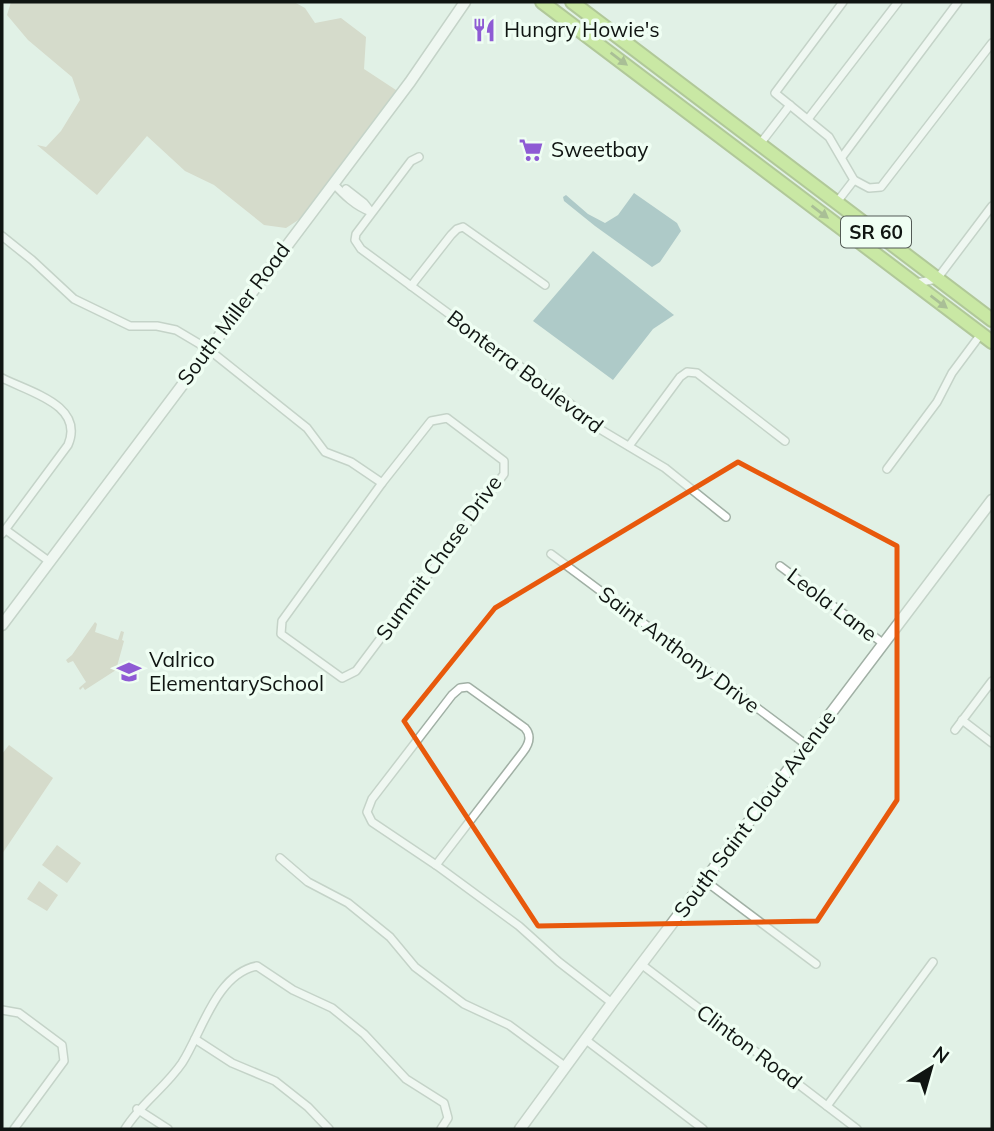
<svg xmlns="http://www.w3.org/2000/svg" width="994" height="1131" font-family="Mulish,sans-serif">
<rect width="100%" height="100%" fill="#e1f1e6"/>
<g fill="#c5c0aa">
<polygon points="11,2 294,2 305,8 315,23 341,18 366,37 364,69 399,92 303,217 286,228 264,225 214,185 185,171 147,136 97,195 37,145 46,147 61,131 80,100 72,77 28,40 7,15"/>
<polygon points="95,622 97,624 95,632 118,640 121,631 124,632 122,640 124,641 116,670 85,690 83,687 80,690 79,688 86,682 73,661 68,663 66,660 72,655"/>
<polygon points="9,745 53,778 2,854 2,754"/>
<polygon points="57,845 81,863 67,883 42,865"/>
<polygon points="39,881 58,895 47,911 27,899"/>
</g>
<g fill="#709ba5">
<polygon points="634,193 677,223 681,231 660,262 652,267 595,226 564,201 563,197 566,195 588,214 605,223 618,215"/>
<polygon points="593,251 674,315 653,329 613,380 533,321"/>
</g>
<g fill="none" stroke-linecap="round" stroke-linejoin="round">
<g stroke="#a1b0a5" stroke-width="10">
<g id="street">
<polyline points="843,2 775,93 829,137 854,180 869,188 881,187 992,43"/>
<polyline points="808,119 898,2"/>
<polyline points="760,144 790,105"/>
<polyline points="419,157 411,161 356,234 355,240 361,249 559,395 590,419 598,428 665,468 726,517"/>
<polyline points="842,157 958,2"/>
<path d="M333,183C344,195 355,206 371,212"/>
<polyline points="346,189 364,203 371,212"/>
<polyline points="837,202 854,180"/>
<polyline points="2,236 32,260 74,299 130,326 157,326 176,330 208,349 307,428 325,452 351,462 382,483"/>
<polyline points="916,283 937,279 992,206"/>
<polyline points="411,286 451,235 457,229 463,227 545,285"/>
<path d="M2,378C29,392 85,405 68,445L2,534"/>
<polygon points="447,418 504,461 504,474 356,671 342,678 281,634 282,621 382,483 431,421"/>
<polyline points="629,446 680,377 687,372 697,373 785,441"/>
<polyline points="887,469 937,402 952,373 981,334"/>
<polyline points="6,530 50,562"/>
<polyline points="551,554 808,746"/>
<polyline points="780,566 884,644"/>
<path d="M468,687L525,728C532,736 529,744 523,752L436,865L372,822L367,812L372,799L452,695L460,688Z"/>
<polyline points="962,720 992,743"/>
<polyline points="955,730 992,681"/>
<polyline points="280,858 308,882 348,903 390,937 415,967 464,1004 509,1025 566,1067"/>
<polyline points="436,865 519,926 559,962 612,1003"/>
<polyline points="704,880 816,964"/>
<polyline points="641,964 857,1129"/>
<polyline points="2,1010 19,1013 62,1045 64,1061 14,1129"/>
<polyline points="195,1039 232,1063 275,1081 308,1107 329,1129"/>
<polyline points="586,1040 703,1129"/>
<polyline points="827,1106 933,962"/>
<polyline points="137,1109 168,1129"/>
<path d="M125,1129C141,1103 165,1088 182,1063C202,1032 216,974 257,966L293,990L332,1008L364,1034L406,1079L444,1103L448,1118L441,1129"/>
</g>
</g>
<g stroke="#a1b0a5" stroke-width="13">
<g id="secondary">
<polyline points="2,625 410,82 465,2"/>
<polyline points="520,1129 612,1003 992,500"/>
</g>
</g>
<g stroke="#75973d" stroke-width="16">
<g id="highway">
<polyline points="542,2 992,342"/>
<polyline points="572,2 992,320"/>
</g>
</g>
<use href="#street" stroke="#fff" stroke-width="7"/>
<use href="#secondary" stroke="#fff" stroke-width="10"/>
<use href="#highway" stroke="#abdd54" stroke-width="12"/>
</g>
<defs><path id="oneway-solid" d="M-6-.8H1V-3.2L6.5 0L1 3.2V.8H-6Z" transform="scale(1.75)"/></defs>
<g fill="#658336">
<use href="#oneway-solid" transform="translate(619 59) rotate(37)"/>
<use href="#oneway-solid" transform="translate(820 212) rotate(37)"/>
<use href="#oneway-solid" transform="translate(939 302) rotate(37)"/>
</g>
<path d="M0 0H994V1131H0ZM738,462L897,546V800L817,921L538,926L404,721L495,608Z" fill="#e1f1e6" fill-opacity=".55" fill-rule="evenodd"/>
<path fill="none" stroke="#e8590c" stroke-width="5" stroke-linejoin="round" d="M738,462L897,546V800L817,921L538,926L404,721L495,608Z"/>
<defs>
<g id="restaurant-bare" transform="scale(1.89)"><path d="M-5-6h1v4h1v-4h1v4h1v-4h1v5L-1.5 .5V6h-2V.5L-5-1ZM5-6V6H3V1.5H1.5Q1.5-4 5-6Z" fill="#8e5bd4" stroke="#effef3" stroke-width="2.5" paint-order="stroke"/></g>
<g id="supermarket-bare" transform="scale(1.89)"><path d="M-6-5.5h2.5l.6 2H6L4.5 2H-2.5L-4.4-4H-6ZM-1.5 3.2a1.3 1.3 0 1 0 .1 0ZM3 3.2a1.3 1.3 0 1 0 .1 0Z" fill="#8e5bd4" stroke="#effef3" stroke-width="2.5" paint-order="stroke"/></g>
<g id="school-bare" transform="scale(1.89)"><path d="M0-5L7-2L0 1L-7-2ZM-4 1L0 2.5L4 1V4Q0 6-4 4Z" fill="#8e5bd4" stroke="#effef3" stroke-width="2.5" paint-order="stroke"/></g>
</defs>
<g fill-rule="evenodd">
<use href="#restaurant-bare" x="484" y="30"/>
<use href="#supermarket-bare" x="531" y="150"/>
<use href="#school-bare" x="129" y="672"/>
</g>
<g text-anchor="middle" stroke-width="7" stroke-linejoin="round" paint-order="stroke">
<rect fill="#effef3" stroke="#535b56" stroke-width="2" x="841" y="216.5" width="70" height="31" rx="5"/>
<g font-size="19" font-weight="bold" fill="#101512">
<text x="876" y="239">SR 60</text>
</g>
<g font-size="21" fill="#101512" stroke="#effef3" text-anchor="start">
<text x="504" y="37">Hungry Howie's</text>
<text x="551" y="157">Sweetbay</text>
<text x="149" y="667">Valrico<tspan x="149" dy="24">ElementarySchool</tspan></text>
</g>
<g font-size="21" fill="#101512" stroke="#effef3">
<text transform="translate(234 314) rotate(-53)" y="7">South Miller Road</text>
<text transform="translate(525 372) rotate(37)" y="7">Bonterra Boulevard</text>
<text transform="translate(439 558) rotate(-54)" y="7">Summit Chase Drive</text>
<text transform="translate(832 605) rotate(37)" y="7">Leola Lane</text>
<text transform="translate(679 650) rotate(37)" y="7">Saint Anthony Drive</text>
<text transform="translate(755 814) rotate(-53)" y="7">South Saint Cloud Avenue</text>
<text transform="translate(749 1047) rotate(37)" y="7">Clinton Road</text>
</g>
</g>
<rect width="994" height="1131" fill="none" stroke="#101512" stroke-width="7"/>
<g transform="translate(931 1068) rotate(37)" stroke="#effef3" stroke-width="5" paint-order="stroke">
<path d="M0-5L12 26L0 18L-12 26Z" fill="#101512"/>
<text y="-10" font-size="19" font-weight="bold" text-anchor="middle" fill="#101512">N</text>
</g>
</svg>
